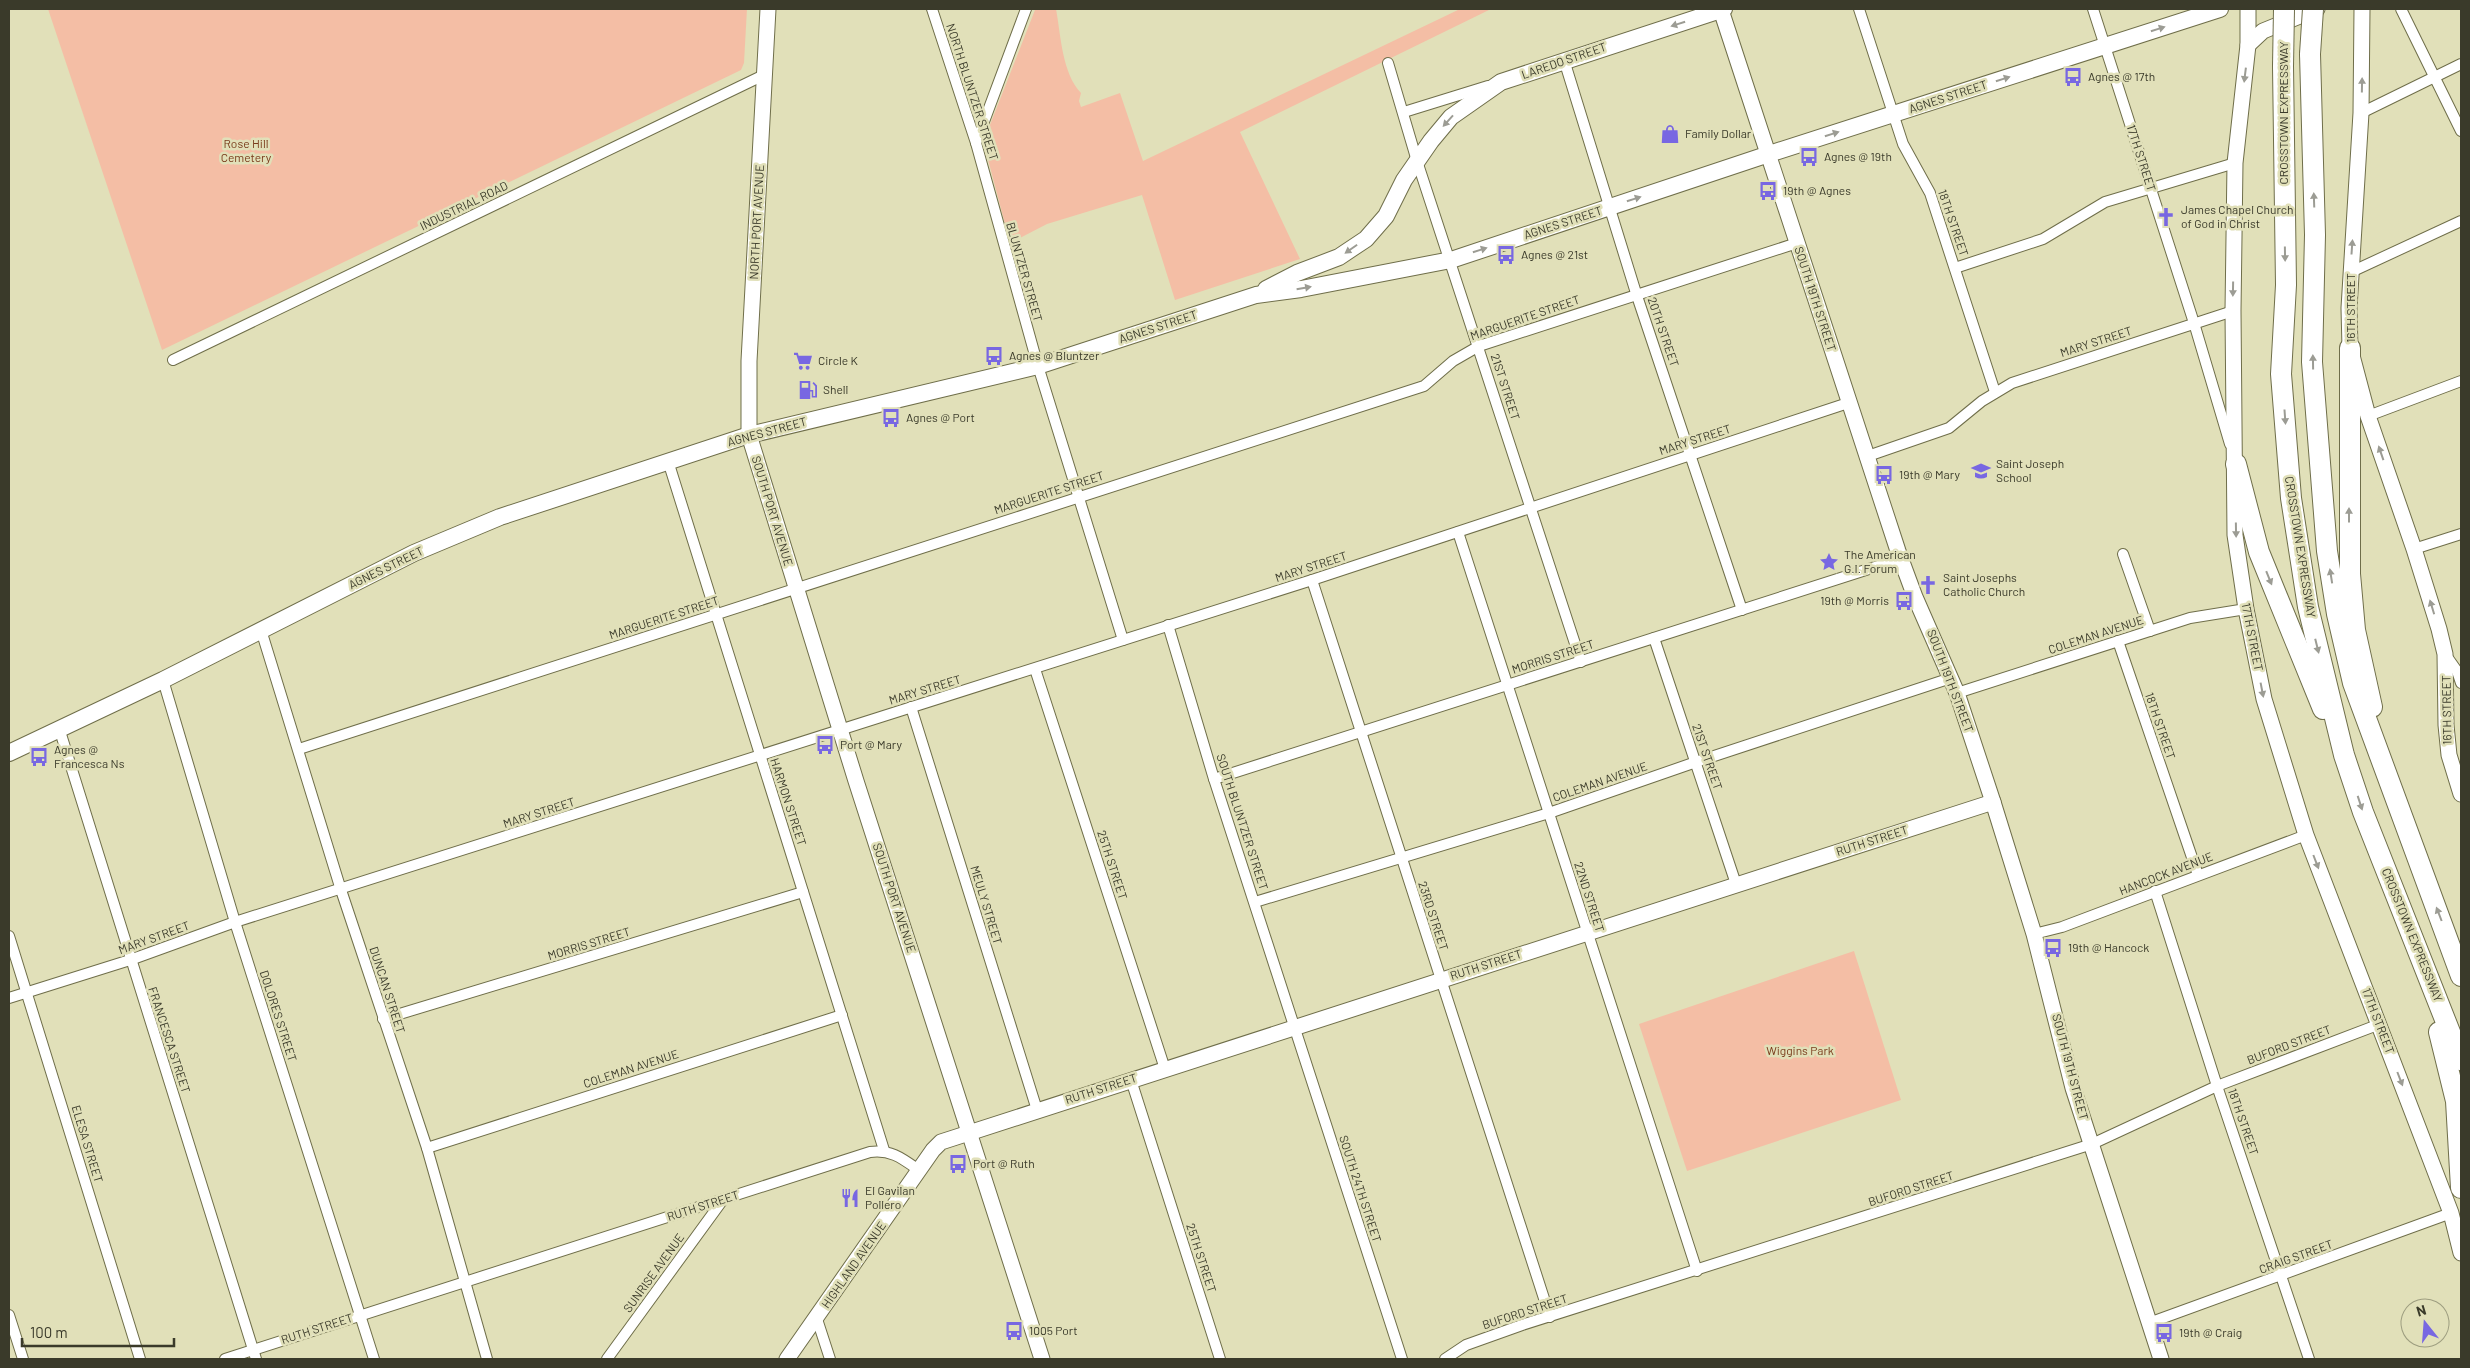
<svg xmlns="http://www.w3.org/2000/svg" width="2470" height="1368" font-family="Barlow,sans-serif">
<rect width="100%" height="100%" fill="#e1e0b9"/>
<g fill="#f4bea5">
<polygon points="48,9 747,9 744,63 741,70 162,350"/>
<path d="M1038,9H1056C1061,36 1062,73 1081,93L1079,101L1081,107L1120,93L1143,161L1460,9H1491L1240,132L1300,259L1175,300L1142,195L1047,224L1010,243L985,148L988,130L1035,10Z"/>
<polygon points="1854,951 1901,1100 1687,1171 1639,1024"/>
</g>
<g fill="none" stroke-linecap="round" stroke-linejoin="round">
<g stroke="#6f6e4a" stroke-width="12">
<g id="street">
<polyline points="932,9 976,143 1038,366 1123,640"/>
<polyline points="1859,9 1903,144 1930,193 1995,392"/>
<polyline points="2093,9 2194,323 2230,444"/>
<polyline points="2401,9 2461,131"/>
<polyline points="1564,60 1636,293 1742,610"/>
<polyline points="1388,63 1417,161 1581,662"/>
<polyline points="1404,112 1488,86"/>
<polyline points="2361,113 2461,64"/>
<polyline points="976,143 1026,9"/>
<polyline points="1955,268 2043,239 2105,202 2235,163"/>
<polyline points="2351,272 2461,221"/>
<polyline points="173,360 766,74"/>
<polyline points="2368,416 2461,381"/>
<polyline points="1865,457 1949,428 1982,401 2012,383 2233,311"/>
<polyline points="668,461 884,1150"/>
<polyline points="1458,532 1697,1271"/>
<polyline points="2414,549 2461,534"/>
<polyline points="2123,554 2150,631"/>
<polyline points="1312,580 1550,1317"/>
<polyline points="1168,625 1214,779 1402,1359"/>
<polyline points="261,630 341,890 427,1148 487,1359"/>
<polyline points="1654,638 1736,884"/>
<polyline points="2118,641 2198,875"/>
<polyline points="2445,654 2457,671 2461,683"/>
<polyline points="1035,669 1165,1069"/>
<polyline points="163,680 235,922 374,1359"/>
<polyline points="1957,693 2190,618 2246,609"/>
<polyline points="911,707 1037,1110"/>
<polyline points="59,728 256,1359"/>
<polyline points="299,749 1424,386 1453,361 1479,346 1797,243"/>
<polyline points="1214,779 1900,559"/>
<polyline points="2155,891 2217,1086 2309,1359"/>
<polyline points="1255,902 1549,813 1696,762 1951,678"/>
<polyline points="2034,934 2062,927 2306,835"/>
<polyline points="9,936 140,1359"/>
<polyline points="9,998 130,960 235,922 1312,580 1848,403"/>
<polyline points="383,1019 803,892"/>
<polyline points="1131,1080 1220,1359"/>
<polyline points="427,1148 842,1015"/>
<polyline points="9,1315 23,1359"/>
<polyline points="817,1319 830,1359"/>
<polyline points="2149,1323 2451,1213"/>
<path d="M225,1359L870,1152C891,1149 903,1159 920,1171"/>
<polyline points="607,1359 722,1201"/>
<polyline points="1445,1359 1466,1345 1522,1325 2092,1144 2217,1086 2380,1024"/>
</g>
</g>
<g stroke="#6f6e4a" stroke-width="17">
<g id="secondary">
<polyline points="768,9 749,361 749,435 856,781 1042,1359"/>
<polyline points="2248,9 2248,45 2235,163 2233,311 2235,535 2246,609 2264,699 2306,835 2451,1213 2461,1253"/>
<polyline points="2362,9 2361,113 2349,308 2350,348 2368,416 2414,549 2439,629 2445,654 2446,725 2449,755 2461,794"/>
<polyline points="1721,10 1898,551 1915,597 1957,693 1993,802 2034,934 2073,1088 2161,1359"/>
<polyline points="2248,45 2263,31 2317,9"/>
<polyline points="787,1359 933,1150 941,1142 1993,802"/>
</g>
</g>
<g stroke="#6f6e4a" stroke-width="18">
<g id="primary">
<polyline points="1266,289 1297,273 1339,257 1366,239 1386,216 1404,180 1431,141 1451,117 1501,82 1724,9"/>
<polyline points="9,753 163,680 414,553 500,517 749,435 1038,366 1256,295 1301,289 1451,260 1769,154 2220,9"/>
</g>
</g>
<g stroke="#6f6e4a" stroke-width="22">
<g id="highway">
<polyline points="2310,54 2315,235 2312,362 2327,551 2337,614 2353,683 2461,976"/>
<polyline points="2283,66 2286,285 2281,374 2291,498 2308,607 2344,755 2363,812 2461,1060"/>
<polyline points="2350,348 2350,574 2355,630 2372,707"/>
<polyline points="2236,464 2259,552 2323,709"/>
<polyline points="2439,1032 2456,1101 2461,1188"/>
</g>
</g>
<use href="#street" stroke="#fff" stroke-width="10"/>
<use href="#secondary" stroke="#fff" stroke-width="15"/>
<use href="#primary" stroke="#fff" stroke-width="16"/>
<use href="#highway" stroke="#fff" stroke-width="20"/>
<g stroke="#6f6e4a" stroke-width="22" stroke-linecap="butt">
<g id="highway-bridge">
<polyline points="2310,54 2313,9"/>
<polyline points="2283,66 2284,9"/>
</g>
</g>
<use href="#highway-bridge" stroke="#fff" stroke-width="20"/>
</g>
<defs><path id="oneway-solid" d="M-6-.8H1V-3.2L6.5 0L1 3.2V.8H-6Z" transform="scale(1.25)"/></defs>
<g fill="#9c9c94">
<use href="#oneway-solid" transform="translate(1678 24) rotate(162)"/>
<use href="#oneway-solid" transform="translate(2158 29) rotate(-18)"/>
<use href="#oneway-solid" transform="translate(2245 75) rotate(97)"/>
<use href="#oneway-solid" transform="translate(2003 79) rotate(-18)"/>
<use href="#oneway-solid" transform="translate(2362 85) rotate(-89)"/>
<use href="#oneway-solid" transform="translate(1448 121) rotate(132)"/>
<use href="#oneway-solid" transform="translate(1832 134) rotate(-18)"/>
<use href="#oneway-solid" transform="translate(1634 199) rotate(-18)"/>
<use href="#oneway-solid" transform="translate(2314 200) rotate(-92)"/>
<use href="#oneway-solid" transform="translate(2352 247) rotate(-86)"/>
<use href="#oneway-solid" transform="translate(1351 249) rotate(145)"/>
<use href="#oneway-solid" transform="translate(1480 250) rotate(-18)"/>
<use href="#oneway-solid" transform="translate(2285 254) rotate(89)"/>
<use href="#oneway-solid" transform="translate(1304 288) rotate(-10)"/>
<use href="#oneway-solid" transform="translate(2233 289) rotate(91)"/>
<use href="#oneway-solid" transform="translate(2313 362) rotate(-91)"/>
<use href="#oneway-solid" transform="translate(2285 417) rotate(86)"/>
<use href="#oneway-solid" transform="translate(2381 453) rotate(-109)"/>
<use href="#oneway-solid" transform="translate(2349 515) rotate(-90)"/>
<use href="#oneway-solid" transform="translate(2236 530) rotate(89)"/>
<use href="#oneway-solid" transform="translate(2331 576) rotate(-99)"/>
<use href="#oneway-solid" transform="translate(2269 578) rotate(68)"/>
<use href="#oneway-solid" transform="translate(2432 607) rotate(-107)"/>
<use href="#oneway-solid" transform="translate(2317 646) rotate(76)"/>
<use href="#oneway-solid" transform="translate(2262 690) rotate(79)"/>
<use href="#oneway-solid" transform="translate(2360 803) rotate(72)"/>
<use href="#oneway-solid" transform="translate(2316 862) rotate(69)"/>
<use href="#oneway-solid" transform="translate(2439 914) rotate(-111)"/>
<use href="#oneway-solid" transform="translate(2400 1079) rotate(69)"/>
</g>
<defs>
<g id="bus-bare" transform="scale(1.5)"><path d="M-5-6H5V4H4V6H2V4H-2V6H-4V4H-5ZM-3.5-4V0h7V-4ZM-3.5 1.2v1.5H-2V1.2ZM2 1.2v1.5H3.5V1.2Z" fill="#7867e2" stroke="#e1e0b9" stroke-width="2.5" paint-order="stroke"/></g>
<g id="shop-bare" transform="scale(1.5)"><path d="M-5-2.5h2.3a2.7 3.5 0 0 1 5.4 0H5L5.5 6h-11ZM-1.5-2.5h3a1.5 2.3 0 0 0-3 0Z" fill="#7867e2" stroke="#e1e0b9" stroke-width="2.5" paint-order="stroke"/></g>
<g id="church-bare" transform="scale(1.5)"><path d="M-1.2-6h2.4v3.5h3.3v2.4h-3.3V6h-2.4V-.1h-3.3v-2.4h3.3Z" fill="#7867e2" stroke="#e1e0b9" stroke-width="2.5" paint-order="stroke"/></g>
<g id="supermarket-bare" transform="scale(1.5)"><path d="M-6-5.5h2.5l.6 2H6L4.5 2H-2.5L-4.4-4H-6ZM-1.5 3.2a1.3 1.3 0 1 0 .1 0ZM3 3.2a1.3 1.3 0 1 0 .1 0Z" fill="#7867e2" stroke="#e1e0b9" stroke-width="2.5" paint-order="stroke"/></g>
<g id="fuel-bare" transform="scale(1.5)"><path d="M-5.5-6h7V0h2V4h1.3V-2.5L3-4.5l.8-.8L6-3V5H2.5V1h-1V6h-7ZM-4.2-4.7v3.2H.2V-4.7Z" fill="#7867e2" stroke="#e1e0b9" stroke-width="2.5" paint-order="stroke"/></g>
<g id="school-bare" transform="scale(1.5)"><path d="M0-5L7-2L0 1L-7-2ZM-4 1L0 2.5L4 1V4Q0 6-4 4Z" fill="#7867e2" stroke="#e1e0b9" stroke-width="2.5" paint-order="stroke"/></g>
<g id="sight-bare" transform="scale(1.5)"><path d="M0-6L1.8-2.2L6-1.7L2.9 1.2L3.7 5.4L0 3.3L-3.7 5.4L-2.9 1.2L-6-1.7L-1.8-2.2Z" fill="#7867e2" stroke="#e1e0b9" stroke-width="2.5" paint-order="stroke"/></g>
<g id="restaurant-bare" transform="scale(1.5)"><path d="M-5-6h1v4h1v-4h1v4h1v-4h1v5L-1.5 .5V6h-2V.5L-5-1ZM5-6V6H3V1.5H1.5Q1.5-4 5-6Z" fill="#7867e2" stroke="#e1e0b9" stroke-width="2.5" paint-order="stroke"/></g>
</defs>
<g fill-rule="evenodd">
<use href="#bus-bare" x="2073" y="77"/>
<use href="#shop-bare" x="1670" y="134"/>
<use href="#bus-bare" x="1809" y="157"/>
<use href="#bus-bare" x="1768" y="191"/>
<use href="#church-bare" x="2166" y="217"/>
<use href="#bus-bare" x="1506" y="255"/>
<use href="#bus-bare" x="994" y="356"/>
<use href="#supermarket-bare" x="803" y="361"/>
<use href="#fuel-bare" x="808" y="390"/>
<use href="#bus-bare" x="891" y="418"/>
<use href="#school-bare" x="1981" y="471"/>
<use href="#bus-bare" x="1884" y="475"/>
<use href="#sight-bare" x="1829" y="562"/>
<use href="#church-bare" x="1928" y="585"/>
<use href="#bus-bare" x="1904" y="601"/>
<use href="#bus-bare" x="825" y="745"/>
<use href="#bus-bare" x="39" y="757"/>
<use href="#bus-bare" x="2053" y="948"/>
<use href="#bus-bare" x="958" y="1164"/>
<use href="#restaurant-bare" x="850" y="1198"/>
<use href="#bus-bare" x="1014" y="1331"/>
<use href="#bus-bare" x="2164" y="1333"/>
</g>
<g text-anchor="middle" stroke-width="5" stroke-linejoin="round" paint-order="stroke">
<g font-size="12" fill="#3a3a2a" stroke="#e1e0b9">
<text transform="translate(1564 61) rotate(-19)" y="4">LAREDO STREET</text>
<text transform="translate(972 92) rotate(72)" y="4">NORTH BLUNTZER STREET</text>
<text transform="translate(1948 97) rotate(-18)" y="4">AGNES STREET</text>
<text transform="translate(2284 113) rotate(-90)" y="4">CROSSTOWN EXPRESSWAY</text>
<text transform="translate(2141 158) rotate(72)" y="4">17TH STREET</text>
<text transform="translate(464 206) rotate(-26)" y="4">INDUSTRIAL ROAD</text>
<text transform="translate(757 222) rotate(-87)" y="4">NORTH PORT AVENUE</text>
<text transform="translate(1563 223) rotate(-18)" y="4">AGNES STREET</text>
<text transform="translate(1953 223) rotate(71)" y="4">18TH STREET</text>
<text transform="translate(1024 272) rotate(74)" y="4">BLUNTZER STREET</text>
<text transform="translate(1815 299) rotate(72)" y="4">SOUTH 19TH STREET</text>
<text transform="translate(2351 308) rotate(-90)" y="4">16TH STREET</text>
<text transform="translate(1525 318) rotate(-19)" y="4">MARGUERITE STREET</text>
<text transform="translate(1158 327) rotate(-18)" y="4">AGNES STREET</text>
<text transform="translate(1663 332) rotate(71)" y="4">20TH STREET</text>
<text transform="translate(2096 342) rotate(-18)" y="4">MARY STREET</text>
<text transform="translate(1505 387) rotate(72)" y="4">21ST STREET</text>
<text transform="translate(767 432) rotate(-15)" y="4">AGNES STREET</text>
<text transform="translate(1695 440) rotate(-18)" y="4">MARY STREET</text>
<text transform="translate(1049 493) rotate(-18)" y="4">MARGUERITE STREET</text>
<text transform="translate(772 511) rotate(73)" y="4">SOUTH PORT AVENUE</text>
<text transform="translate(2300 547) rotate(81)" y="4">CROSSTOWN EXPRESSWAY</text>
<text transform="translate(1311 567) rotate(-18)" y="4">MARY STREET</text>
<text transform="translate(386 568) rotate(-26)" y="4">AGNES STREET</text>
<text transform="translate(664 618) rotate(-18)" y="4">MARGUERITE STREET</text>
<text transform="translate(2096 635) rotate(-18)" y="4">COLEMAN AVENUE</text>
<text transform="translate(2252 637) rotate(79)" y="4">17TH STREET</text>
<text transform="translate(1553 657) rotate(-18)" y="4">MORRIS STREET</text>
<text transform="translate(1950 681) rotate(69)" y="4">SOUTH 19TH STREET</text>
<text transform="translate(925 690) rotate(-17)" y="4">MARY STREET</text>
<text transform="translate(2447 710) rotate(-91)" y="4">16TH STREET</text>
<text transform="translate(2160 726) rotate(71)" y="4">18TH STREET</text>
<text transform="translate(1707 757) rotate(71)" y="4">21ST STREET</text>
<text transform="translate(1600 782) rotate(-19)" y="4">COLEMAN AVENUE</text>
<text transform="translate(788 802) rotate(72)" y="4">HARMON STREET</text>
<text transform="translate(539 813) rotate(-18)" y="4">MARY STREET</text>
<text transform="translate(1242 822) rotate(72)" y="4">SOUTH BLUNTZER STREET</text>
<text transform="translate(1872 841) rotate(-18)" y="4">RUTH STREET</text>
<text transform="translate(1112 865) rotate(72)" y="4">25TH STREET</text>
<text transform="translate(2166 874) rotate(-21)" y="4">HANCOCK AVENUE</text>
<text transform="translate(1589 897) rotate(72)" y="4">22ND STREET</text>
<text transform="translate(894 898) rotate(72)" y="4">SOUTH PORT AVENUE</text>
<text transform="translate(986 905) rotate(73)" y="4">MEULY STREET</text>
<text transform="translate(1433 916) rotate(72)" y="4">23RD STREET</text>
<text transform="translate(2412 935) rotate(68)" y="4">CROSSTOWN EXPRESSWAY</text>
<text transform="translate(154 938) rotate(-20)" y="4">MARY STREET</text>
<text transform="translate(589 944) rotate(-17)" y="4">MORRIS STREET</text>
<text transform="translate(1486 965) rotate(-18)" y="4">RUTH STREET</text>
<text transform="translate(387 990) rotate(72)" y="4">DUNCAN STREET</text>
<text transform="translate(278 1016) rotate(72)" y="4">DOLORES STREET</text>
<text transform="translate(2378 1021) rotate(69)" y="4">17TH STREET</text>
<text transform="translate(169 1040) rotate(72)" y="4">FRANCESCA STREET</text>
<text transform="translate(2289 1045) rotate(-21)" y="4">BUFORD STREET</text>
<text transform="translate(2070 1067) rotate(75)" y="4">SOUTH 19TH STREET</text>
<text transform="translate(631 1069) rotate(-18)" y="4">COLEMAN AVENUE</text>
<text transform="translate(1101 1089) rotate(-18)" y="4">RUTH STREET</text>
<text transform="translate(2243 1122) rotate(71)" y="4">18TH STREET</text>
<text transform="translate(87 1144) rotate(73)" y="4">ELESA STREET</text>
<text transform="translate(1360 1189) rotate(72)" y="4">SOUTH 24TH STREET</text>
<text transform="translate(1911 1189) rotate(-18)" y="4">BUFORD STREET</text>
<text transform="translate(703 1206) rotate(-18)" y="4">RUTH STREET</text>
<text transform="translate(2296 1257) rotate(-20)" y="4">CRAIG STREET</text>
<text transform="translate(1201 1258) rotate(72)" y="4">25TH STREET</text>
<text transform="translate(854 1265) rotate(-55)" y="4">HIGHLAND AVENUE</text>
<text transform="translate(654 1273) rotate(-54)" y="4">SUNRISE AVENUE</text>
<text transform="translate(1525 1312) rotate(-18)" y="4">BUFORD STREET</text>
<text transform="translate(317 1329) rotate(-18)" y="4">RUTH STREET</text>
</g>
<g font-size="12" fill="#3a3a2a" stroke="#e1e0b9" text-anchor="start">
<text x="2088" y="81">Agnes @ 17th</text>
<text x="1685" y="138">Family Dollar</text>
<text x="1824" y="161">Agnes @ 19th</text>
<text x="1783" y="195">19th @ Agnes</text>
<text x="2181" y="214">James Chapel Church<tspan x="2181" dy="14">of God in Christ</tspan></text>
<text x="1521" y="259">Agnes @ 21st</text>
<text x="1009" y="360">Agnes @ Bluntzer</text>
<text x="818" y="365">Circle K</text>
<text x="823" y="394">Shell</text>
<text x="906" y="422">Agnes @ Port</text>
<text x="1996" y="468">Saint Joseph<tspan x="1996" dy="14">School</tspan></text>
<text x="1899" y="479">19th @ Mary</text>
<text x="1844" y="559">The American<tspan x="1844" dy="14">G.I. Forum</tspan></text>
<text x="1943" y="582">Saint Josephs<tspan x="1943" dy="14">Catholic Church</tspan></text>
<text x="1889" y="605" text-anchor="end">19th @ Morris</text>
<text x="840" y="749">Port @ Mary</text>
<text x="54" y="754">Agnes @<tspan x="54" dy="14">Francesca Ns</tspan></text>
<text x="2068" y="952">19th @ Hancock</text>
<text x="973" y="1168">Port @ Ruth</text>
<text x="865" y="1195">El Gavilan<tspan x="865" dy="14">Pollero</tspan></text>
<text x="1029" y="1335">1005 Port</text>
<text x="2179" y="1337">19th @ Craig</text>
</g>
<g font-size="12" fill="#793b1b" stroke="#e1e0b9">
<text x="246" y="148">Rose Hill<tspan x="246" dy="14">Cemetery</tspan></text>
<text x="1800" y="1055">Wiggins Park</text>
</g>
</g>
<rect width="2470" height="1368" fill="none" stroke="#3a3a2a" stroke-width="20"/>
<g transform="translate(2425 1323) rotate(343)"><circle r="24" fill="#e1e0b9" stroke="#9e9e80"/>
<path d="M0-4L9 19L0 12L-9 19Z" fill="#7867e2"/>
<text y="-8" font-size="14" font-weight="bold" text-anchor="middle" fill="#3a3a2a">N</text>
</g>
<path d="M22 1338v8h152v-8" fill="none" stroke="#3a3a2a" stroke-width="2.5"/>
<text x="30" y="1338" font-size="15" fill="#3a3a2a" stroke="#e1e0b9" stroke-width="4" paint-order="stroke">100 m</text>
</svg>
